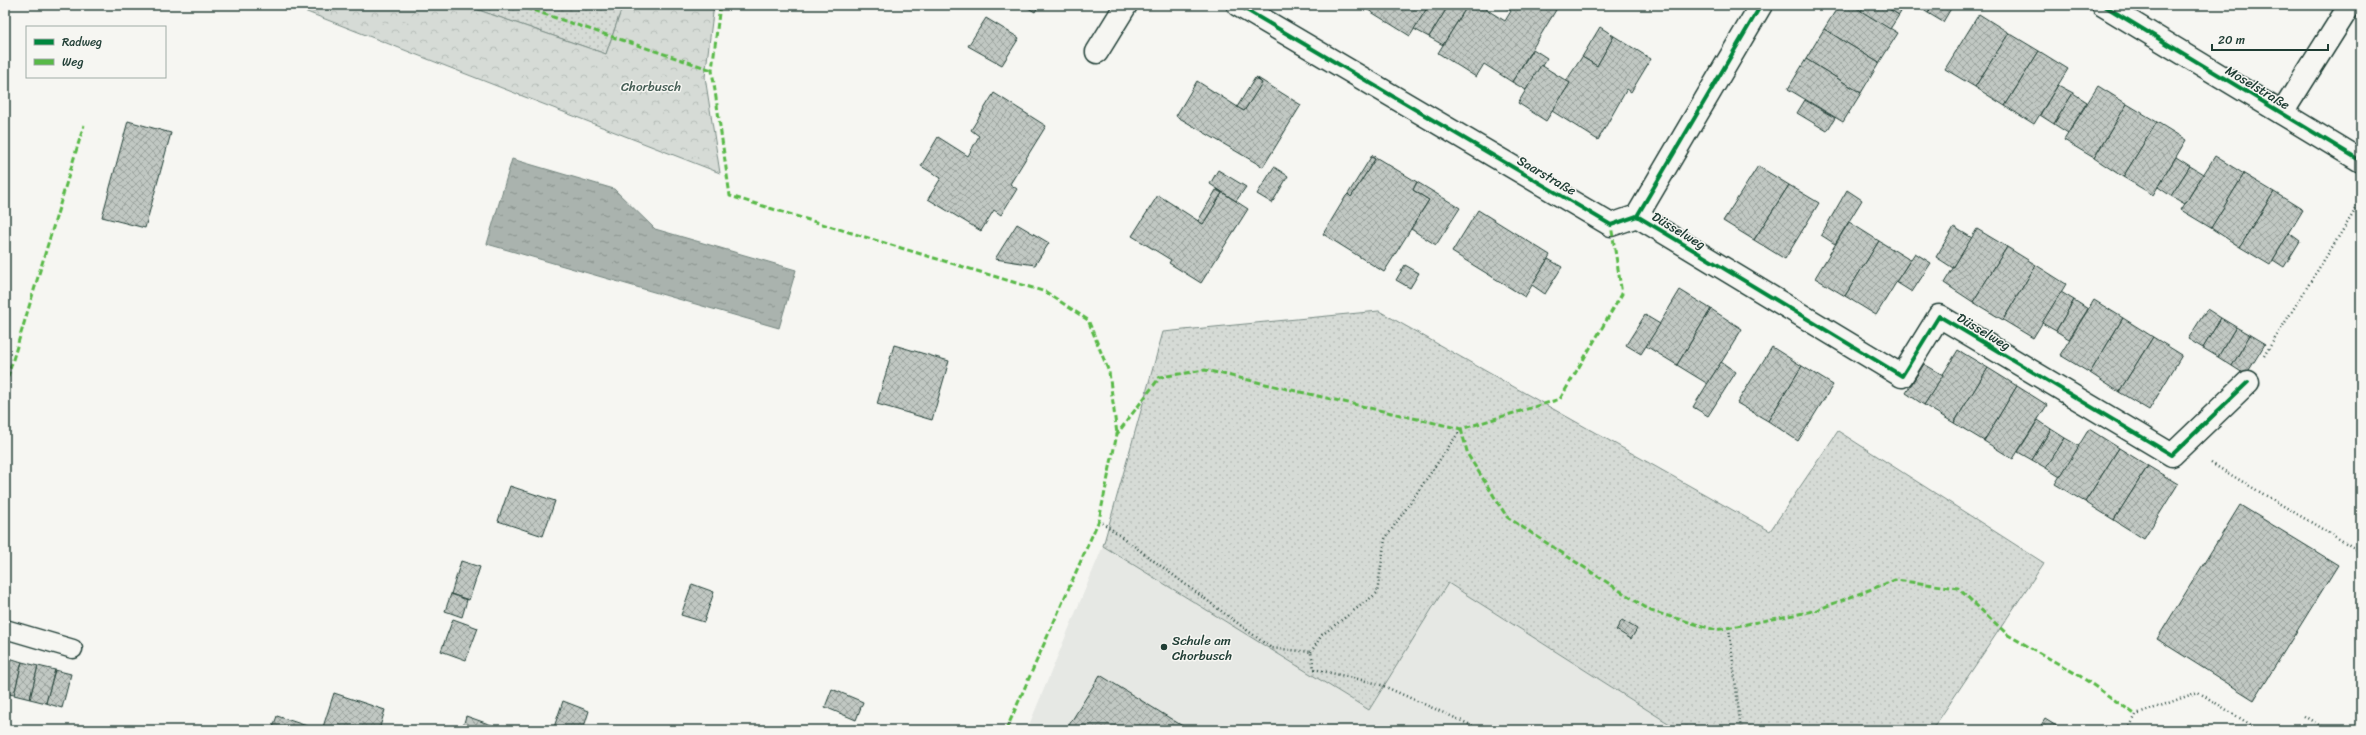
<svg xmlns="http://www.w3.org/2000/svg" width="2366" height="735" font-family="Sriracha,sans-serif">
<defs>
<pattern id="grass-dots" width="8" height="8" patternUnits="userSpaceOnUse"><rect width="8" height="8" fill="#d6dbd6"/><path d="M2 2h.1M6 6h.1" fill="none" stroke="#b7bdb8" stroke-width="1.8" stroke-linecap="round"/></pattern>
<pattern id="forest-crowns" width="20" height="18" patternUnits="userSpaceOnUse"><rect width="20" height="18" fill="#d6dbd6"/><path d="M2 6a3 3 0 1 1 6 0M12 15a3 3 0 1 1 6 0" fill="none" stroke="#b7bdb8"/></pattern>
<pattern id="water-ripples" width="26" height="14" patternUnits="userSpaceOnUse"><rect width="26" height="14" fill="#aab3ae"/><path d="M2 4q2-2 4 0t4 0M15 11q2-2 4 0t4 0" fill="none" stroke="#8a938e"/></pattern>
<pattern id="building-cross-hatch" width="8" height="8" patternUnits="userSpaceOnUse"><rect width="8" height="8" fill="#c1c8c3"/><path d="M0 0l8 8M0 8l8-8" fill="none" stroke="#9ca49f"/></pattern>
</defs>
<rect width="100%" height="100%" fill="#f6f6f2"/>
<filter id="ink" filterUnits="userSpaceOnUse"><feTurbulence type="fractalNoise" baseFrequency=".025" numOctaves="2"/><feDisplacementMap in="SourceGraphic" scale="8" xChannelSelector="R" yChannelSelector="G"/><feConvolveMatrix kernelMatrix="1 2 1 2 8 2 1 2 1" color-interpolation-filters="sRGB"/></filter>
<g filter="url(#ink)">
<polygon fill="#e6e8e4" points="1103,546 1369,710 1448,583 1679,730 1027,730"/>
<g fill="url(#grass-dots)" stroke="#7a8c85">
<polygon points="464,5 623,5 606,54"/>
<polygon points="1379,311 1770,531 1838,431 2044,563 1932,730 1679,730 1448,583 1369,710 1103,546 1163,332"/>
</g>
<polygon fill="url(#forest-crowns)" stroke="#7a8c85" points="289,5 464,5 606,54 623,5 714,5 705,77 720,173"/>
<polygon fill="url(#water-ripples)" stroke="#72847d" points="512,159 614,189 655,229 796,270 779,328 487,244"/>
<g fill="url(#building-cross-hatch)" stroke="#1f3d34">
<polygon points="1023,5 1039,5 1035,12"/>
<polygon points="1360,5 1429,5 1410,36"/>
<polygon points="1429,5 1449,5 1429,37 1414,29"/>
<polygon points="1449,5 1468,5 1443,45 1429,37"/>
<polygon points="1468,5 1479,5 1505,21 1511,11 1503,6 1504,5 1559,5 1512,82 1484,64 1476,77 1438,53"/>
<polygon points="1839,5 1852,5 1898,33 1879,63 1824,29"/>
<polygon points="1864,5 1883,5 1899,15 1890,29 1861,11"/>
<polygon points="1883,5 1905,5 1899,15"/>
<polygon points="1915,5 1933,5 1928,13"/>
<polygon points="1933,5 1953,5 1943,22 1928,13"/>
<polygon points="1979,14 2009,33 1975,87 1945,69"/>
<polygon points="986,18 1019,38 1002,65 968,46"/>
<polygon points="1600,27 1614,36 1597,66 1582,57"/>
<polygon points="1824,29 1879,63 1861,93 1806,59"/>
<polygon points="2009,33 2039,51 2005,106 1975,87"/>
<polygon points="1614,36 1651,59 1631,92 1627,89 1598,140 1552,111 1570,83 1566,81 1582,57 1597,66"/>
<polygon points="1533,49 1547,58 1526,90 1512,82"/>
<polygon points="2039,51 2068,69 2034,124 2005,106"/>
<polygon points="1806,59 1861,93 1843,122 1788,89"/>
<polygon points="1541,65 1570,83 1546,121 1518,103"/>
<polygon points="1256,77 1301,105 1263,167 1176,116 1197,81 1244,111 1262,83"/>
<polygon points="1255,78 1262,83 1244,111 1237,107"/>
<polygon points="2058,85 2073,93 2054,124 2040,115"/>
<polygon points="2098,86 2127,104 2094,158 2064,140"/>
<polygon points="994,93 1046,126 1010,184 1017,189 1001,215 994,210 981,231 928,199 941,178 921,166 938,137 968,156 979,136 971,130"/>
<polygon points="2073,93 2087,102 2068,133 2054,124"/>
<polygon points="1805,100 1835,118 1827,131 1797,113"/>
<polygon points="2127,104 2157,122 2123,177 2094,158"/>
<polygon points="128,121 171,133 145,228 102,217"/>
<polygon points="2157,122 2186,140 2153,195 2123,177"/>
<polygon points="1372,155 1417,182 1413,190 1429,200 1384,272 1323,234 1346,196 1348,194 1351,197 1375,159 1371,157"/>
<polygon points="2215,156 2244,174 2211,228 2181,210"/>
<polygon points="1371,157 1375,159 1351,197 1348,194"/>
<polygon points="2176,157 2190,166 2171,196 2158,187"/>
<polygon points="1758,166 1789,185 1754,240 1723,221"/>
<polygon points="2190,166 2203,174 2185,204 2171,196"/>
<polygon points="1274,167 1288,176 1272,203 1257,194"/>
<polygon points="1218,170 1246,187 1236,201 1210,184"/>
<polygon points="2244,174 2274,192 2240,247 2211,228"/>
<polygon points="1417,182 1460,208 1436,245 1411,229 1429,200 1413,190"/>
<polygon points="1789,185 1819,203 1785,259 1754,240"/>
<polygon points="1217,189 1248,209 1201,283 1169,263 1171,260 1132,236 1158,195 1203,224 1222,193"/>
<polygon points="1216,190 1222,193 1203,224 1198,221"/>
<polygon points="1847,190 1862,200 1835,244 1821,235"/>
<polygon points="2274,192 2303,210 2270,265 2240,247"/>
<polygon points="1478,210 1550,255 1525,297 1452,252"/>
<polygon points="1849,222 1879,241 1845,296 1815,278"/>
<polygon points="1017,224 1049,243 1035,265 995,259"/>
<polygon points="1954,227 1972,238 1953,268 1936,257"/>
<polygon points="1977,229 2007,247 1973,302 1944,283"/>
<polygon points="2289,233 2300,241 2284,267 2273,260"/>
<polygon points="1879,241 1910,260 1876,315 1845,296"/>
<polygon points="2007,247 2036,265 2003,320 1973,302"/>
<polygon points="1915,253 1931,263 1912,292 1896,282"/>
<polygon points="1548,259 1562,267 1545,294 1532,285"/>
<polygon points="1405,265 1419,273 1410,288 1396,280"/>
<polygon points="2036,265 2066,284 2033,338 2003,320"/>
<polygon points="1680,290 1711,309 1677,365 1646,346"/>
<polygon points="2061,292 2074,300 2056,331 2042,323"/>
<polygon points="2074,300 2088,309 2069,339 2056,331"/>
<polygon points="2094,300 2123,318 2090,373 2060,355"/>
<polygon points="1711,309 1742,329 1708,384 1677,365"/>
<polygon points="2207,309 2221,318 2203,348 2188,339"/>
<polygon points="1645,315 1660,324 1641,354 1626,345"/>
<polygon points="2123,318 2153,337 2119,392 2090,373"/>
<polygon points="2221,318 2236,327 2218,357 2203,348"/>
<polygon points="2236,327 2250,335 2232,366 2218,357"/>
<polygon points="2250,335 2265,344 2246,375 2232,366"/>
<polygon points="2153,337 2182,355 2149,410 2119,392"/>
<polygon points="894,345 949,361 932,420 877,404"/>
<polygon points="1772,347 1802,366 1768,421 1737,403"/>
<polygon points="1958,350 1988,368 1954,423 1924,405"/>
<polygon points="1721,362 1736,372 1708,416 1693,407"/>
<polygon points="1924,364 1943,375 1924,405 1906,393"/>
<polygon points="1802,366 1833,385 1798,441 1768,421"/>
<polygon points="1988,368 2017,386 1984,441 1954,423"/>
<polygon points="2017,386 2047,405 2013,459 1984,441"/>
<polygon points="2038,420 2051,429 2032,460 2018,452"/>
<polygon points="2051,429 2065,438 2046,468 2032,460"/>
<polygon points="2089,429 2119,448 2085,502 2055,484"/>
<polygon points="2065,438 2079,446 2060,477 2046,468"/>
<polygon points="2119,448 2148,466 2114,520 2085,502"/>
<polygon points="2148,466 2178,484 2144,539 2114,520"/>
<polygon points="510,486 555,501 543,536 498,521"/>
<polygon points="2240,505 2338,565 2254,700 2157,639"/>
<polygon points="461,561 480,567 469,600 451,594"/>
<polygon points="692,584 714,592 704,622 681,615"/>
<polygon points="451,594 467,600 462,617 445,611"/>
<polygon points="453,619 478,628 466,660 441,651"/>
<polygon points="1622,620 1637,629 1631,639 1616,630"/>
<polygon points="6,657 22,662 14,695 5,693"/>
<polygon points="22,662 38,666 30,699 14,695"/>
<polygon points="38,666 55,670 46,703 30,699"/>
<polygon points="55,670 71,674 62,708 46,703"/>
<polygon points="1100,675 1189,730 1066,730"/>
<polygon points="832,689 863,702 856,720 825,707"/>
<polygon points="334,693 385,710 379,730 322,730"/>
<polygon points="563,701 589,711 583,730 553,730"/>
<polygon points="277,716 319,730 272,730"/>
<polygon points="466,716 500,728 499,730 462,730"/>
<polygon points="2045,719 2063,730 2038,730"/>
</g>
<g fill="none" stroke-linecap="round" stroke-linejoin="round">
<g stroke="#1f3d34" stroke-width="21">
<polyline id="lane" points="5,629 73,649"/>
</g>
<g stroke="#1f3d34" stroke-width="25">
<g id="street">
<polyline points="1238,5 1611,225 1637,216 1761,5"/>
<polyline points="2103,5 2361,161"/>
<polyline points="1097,52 1126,5"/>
<polyline points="2282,113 2350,5"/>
<polyline points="1637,216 1902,376 1939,316 2172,455 2248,382"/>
</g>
</g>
<g stroke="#1f3d34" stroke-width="2.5" stroke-dasharray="1 3" stroke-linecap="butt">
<polyline points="2264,356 2361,201"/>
<polyline points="2211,463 2361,552"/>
<polyline points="1099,520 1271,648 1311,652 1314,669 1379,684 1482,730"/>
<polyline points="1729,628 1741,730"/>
<polyline points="1311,652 1322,635 1377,593 1385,539 1461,429"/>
<polyline points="2304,716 2327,730"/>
<polyline points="2128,730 2136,715 2198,692 2259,730"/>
</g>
<use href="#lane" stroke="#f6f6f2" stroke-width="18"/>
<use href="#street" stroke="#f6f6f2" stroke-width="22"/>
<g stroke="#58b947" stroke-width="3" stroke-dasharray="6 3" stroke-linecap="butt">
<polyline points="517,5 712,70"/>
<polyline points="720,5 712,70 730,196 1046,292 1088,320 1109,372 1117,434"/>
<polyline points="5,386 84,125"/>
<polyline points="1461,429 1468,455 1507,517 1651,611 1716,630 1814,611 1895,580 1958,588 2008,635 2080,676 2136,715"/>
<polyline points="1006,730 1099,520 1117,434 1160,377 1205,370 1461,429 1560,399 1622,294 1611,225"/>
</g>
<g stroke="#f6f6f2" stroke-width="6">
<g id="cycleway">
<polyline points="1238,5 1611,225 1637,216 1761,5"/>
<polyline points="2103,5 2361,161"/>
<polyline points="1637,216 1902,376 1939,316 2172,455 2248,382"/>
</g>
</g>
<use href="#cycleway" stroke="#00873e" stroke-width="4"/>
</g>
</g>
<circle fill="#1f3d34" stroke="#f6f6f2" stroke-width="1.5" cx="1164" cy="647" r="4"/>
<g text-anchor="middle" stroke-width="3" stroke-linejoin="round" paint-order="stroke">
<g font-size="13" fill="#445d54" stroke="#f6f6f2">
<text x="651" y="91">Chorbusch</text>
</g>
<g font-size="13" fill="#1f3d34" stroke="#f6f6f2">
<text transform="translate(2258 87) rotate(31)" y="5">Moselstraße</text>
<text transform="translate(1547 175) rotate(30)" y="5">Saarstraße</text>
<text transform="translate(1679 230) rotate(31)" y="5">Düsselweg</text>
<text transform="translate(1984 331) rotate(31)" y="5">Düsselweg</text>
</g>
<g font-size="13" fill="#1f3d34" stroke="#f6f6f2" text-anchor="start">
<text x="1172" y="645">Schule am<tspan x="1172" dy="15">Chorbusch</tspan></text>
</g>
</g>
<rect width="2366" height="735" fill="none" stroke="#f6f6f2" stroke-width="20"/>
<rect x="10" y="10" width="2346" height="715" fill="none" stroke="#1f3d34" stroke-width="1.5" filter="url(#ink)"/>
<rect x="26" y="26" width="140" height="52" fill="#f6f6f2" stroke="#a0aca6"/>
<rect x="34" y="39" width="20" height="6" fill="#00873e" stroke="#a0aca6"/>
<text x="62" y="46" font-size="12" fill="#1f3d34">Radweg</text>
<rect x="34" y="59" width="20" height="6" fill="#58b947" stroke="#a0aca6"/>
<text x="62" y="66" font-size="12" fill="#1f3d34">Weg</text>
<path d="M2212 44v6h116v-6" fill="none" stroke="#1f3d34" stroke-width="2"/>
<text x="2218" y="44" font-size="12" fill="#1f3d34" stroke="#f6f6f2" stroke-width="3" paint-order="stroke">20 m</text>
</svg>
